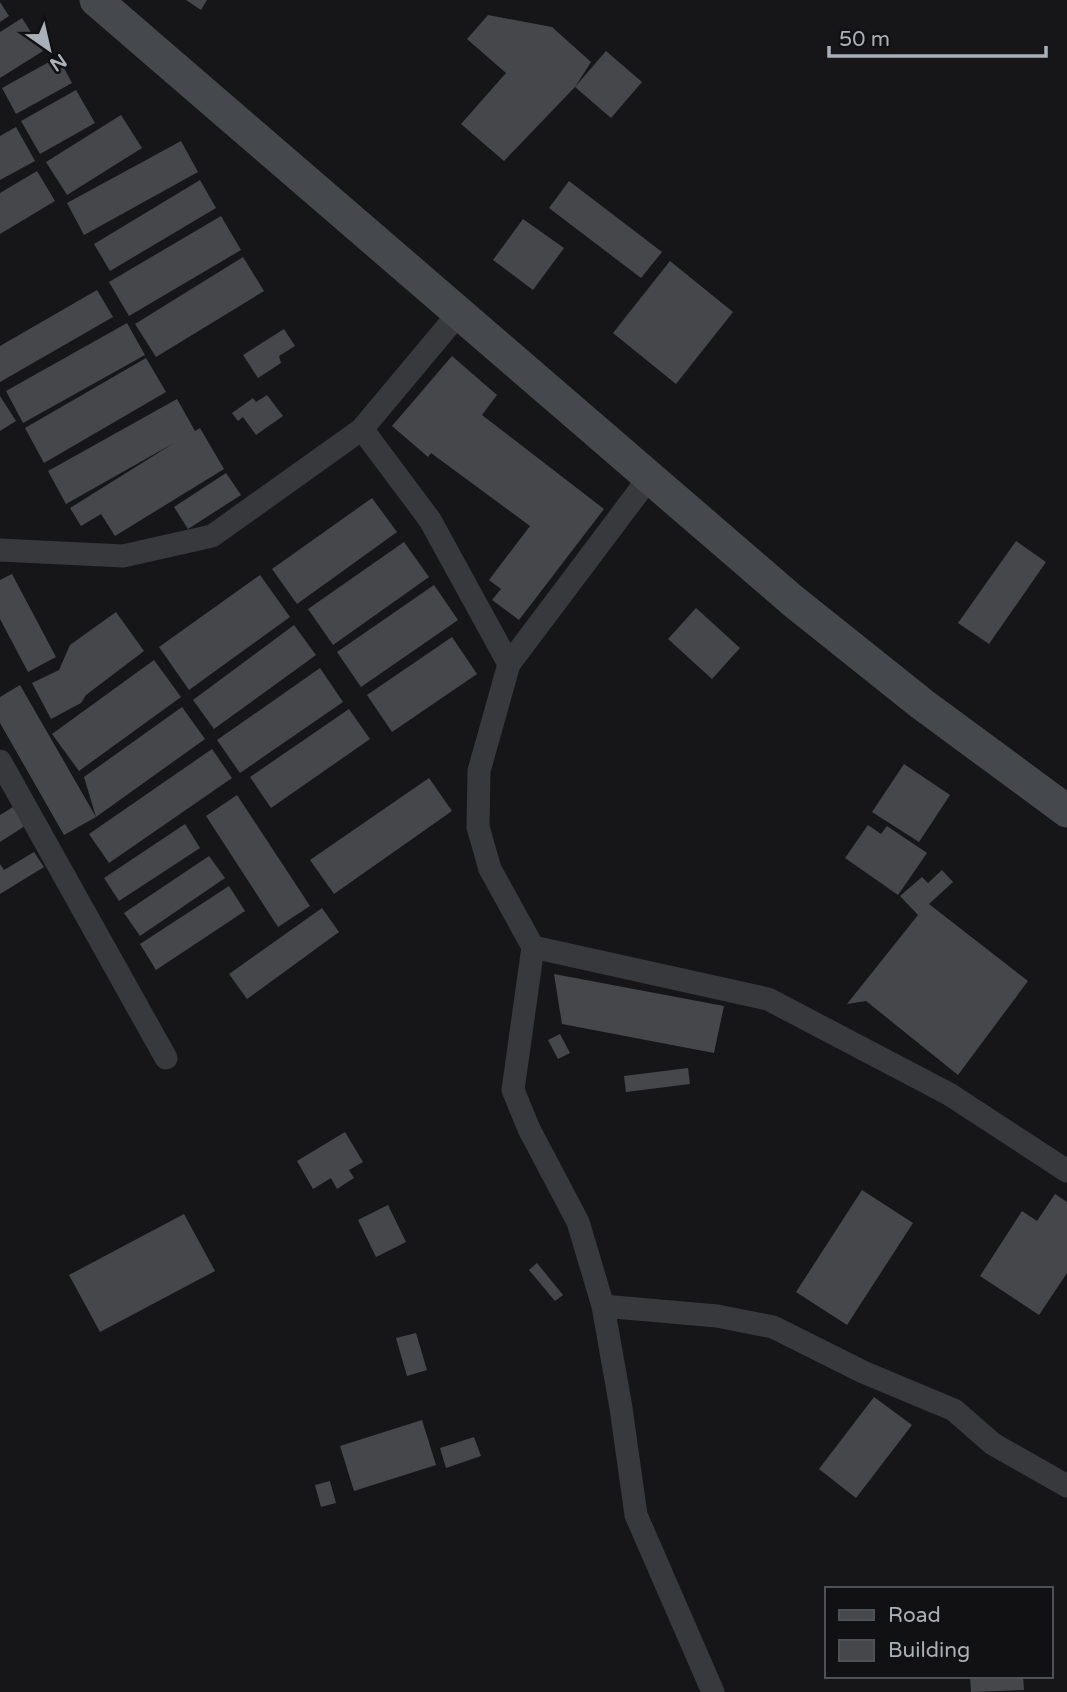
<svg xmlns="http://www.w3.org/2000/svg" width="1067" height="1692" font-family="'Varela Round',sans-serif">
<rect width="100%" height="100%" fill="#161618"/>
<g fill="#45474b">
<polygon points="186,0 207,0 201,10"/>
<polygon points="0,2 9,16 0,22"/>
<polygon points="488,15 552,27 591,62 575,87 504,161 461,124 506,73 467,39"/>
<polygon points="22,18 43,51 0,78 0,32"/>
<polygon points="606,51 642,82 611,118 575,87"/>
<polygon points="58,57 72,83 16,114 2,88"/>
<polygon points="76,90 95,123 40,154 21,121"/>
<polygon points="121,115 142,148 67,195 46,162"/>
<polygon points="16,127 35,161 0,180 0,136"/>
<polygon points="181,141 198,172 84,235 67,203"/>
<polygon points="37,171 55,201 0,234 0,193"/>
<polygon points="200,180 216,208 110,271 94,244"/>
<polygon points="569,181 662,252 641,278 549,208"/>
<polygon points="221,216 241,250 129,316 109,282"/>
<polygon points="523,219 564,248 533,290 493,260"/>
<polygon points="243,257 264,291 156,357 135,324"/>
<polygon points="670,261 733,312 676,384 613,333"/>
<polygon points="97,290 113,317 0,382 0,346"/>
<polygon points="127,323 145,355 23,423 6,391"/>
<polygon points="284,329 295,346 279,356 281,363 258,378 243,355"/>
<polygon points="452,356 497,395 482,415 604,509 519,620 492,600 501,589 489,580 530,526 431,453 428,457 392,426"/>
<polygon points="146,358 166,392 44,463 25,428"/>
<polygon points="267,395 283,416 256,435 243,417 238,421 232,413 253,398 256,402"/>
<polygon points="0,396 16,421 0,431"/>
<polygon points="177,399 195,431 200,428 224,469 115,536 101,514 81,526 70,508 174,443 66,504 48,471"/>
<polygon points="226,473 241,495 188,529 174,507"/>
<polygon points="372,498 397,532 297,604 272,569"/>
<polygon points="1016,541 1046,562 989,644 958,623"/>
<polygon points="404,542 429,577 333,645 308,609"/>
<polygon points="12,574 56,657 28,672 0,619 0,580"/>
<polygon points="260,575 290,617 189,690 159,647"/>
<polygon points="434,585 458,620 361,687 337,652"/>
<polygon points="696,608 740,648 712,679 668,639"/>
<polygon points="116,612 144,651 86,695 81,703 51,719 32,683 59,670 70,645"/>
<polygon points="294,625 316,655 214,729 193,700"/>
<polygon points="452,637 477,674 392,732 367,695"/>
<polygon points="154,660 181,697 79,771 52,734"/>
<polygon points="320,668 343,702 240,773 217,740"/>
<polygon points="20,685 96,817 84,777 182,707 205,739 96,817 64,835 0,723 0,697"/>
<polygon points="349,709 370,739 271,808 250,777"/>
<polygon points="212,749 232,778 109,863 89,834"/>
<polygon points="904,764 950,795 919,842 872,812"/>
<polygon points="429,778 452,811 334,894 310,860"/>
<polygon points="237,795 310,906 278,927 206,816"/>
<polygon points="13,807 25,826 0,842 0,815"/>
<polygon points="185,824 200,848 119,901 104,878"/>
<polygon points="868,825 881,834 887,826 927,853 898,895 845,858"/>
<polygon points="34,852 44,867 0,894 0,864 4,870"/>
<polygon points="209,856 225,878 140,936 124,913"/>
<polygon points="942,870 953,882 929,904 1028,981 958,1075 866,1001 847,1004 918,915 900,896 922,877 928,883"/>
<polygon points="229,886 245,911 156,970 140,944"/>
<polygon points="322,908 339,932 247,999 229,974"/>
<polygon points="554,974 724,1006 714,1053 562,1024"/>
<polygon points="560,1034 570,1053 558,1059 548,1040"/>
<polygon points="688,1068 690,1084 626,1092 624,1076"/>
<polygon points="345,1132 363,1162 349,1170 354,1178 337,1189 331,1178 313,1189 297,1161"/>
<polygon points="862,1190 913,1223 847,1325 796,1292"/>
<polygon points="1055,1194 1067,1202 1067,1273 1039,1315 980,1276 1022,1211 1037,1221"/>
<polygon points="388,1205 406,1242 376,1257 358,1220"/>
<polygon points="184,1214 215,1271 100,1332 69,1275"/>
<polygon points="537,1263 563,1295 555,1301 529,1270"/>
<polygon points="416,1333 427,1370 407,1376 396,1338"/>
<polygon points="874,1397 912,1425 856,1498 819,1469"/>
<polygon points="422,1420 436,1465 354,1491 340,1446"/>
<polygon points="474,1437 481,1456 446,1468 440,1448"/>
<polygon points="330,1481 336,1503 321,1507 315,1485"/>
<polygon points="970,1676 1023,1676 1024,1690 971,1692"/>
</g>
<g fill="none" stroke-linecap="round" stroke-linejoin="round">
<g stroke="#37393c" stroke-width="23">
<polyline points="362,429 430,520 509,664"/>
<polyline points="649,478 509,664 479,771 478,827 490,869 533,947 513,1090 529,1129 578,1222 603,1306 621,1408 636,1515 713,1692"/>
<polyline points="0,550 123,556 212,536 362,429 459,313"/>
<polyline points="0,761 166,1058"/>
<polyline points="533,947 768,999 949,1094 1067,1171"/>
<polyline points="603,1306 717,1316 773,1327 863,1372 954,1410 993,1444 1067,1486"/>
</g>
<polyline stroke="#45484c" stroke-width="33" points="96,0 793,601 922,704 1067,811"/>
</g>
<rect x="825" y="1587" width="228" height="91" fill="#111113" stroke="#4e5155" stroke-width="2"/>
<rect x="839" y="1610" width="35" height="10" fill="#45484c" stroke="#4e5155" stroke-width="2"/>
<text x="888" y="1622" font-size="21" fill="#a9b0b7">Road</text>
<rect x="839" y="1640" width="35" height="21" fill="#45474b" stroke="#4e5155" stroke-width="2"/>
<text x="888" y="1657" font-size="21" fill="#a9b0b7">Building</text>
<g transform="translate(49 49) rotate(146)" stroke="#111113" stroke-width="5" paint-order="stroke">
<path d="M0-5L12 26L0 18L-12 26Z" fill="#a9b0b7"/>
<text y="-10" font-size="19" font-weight="bold" text-anchor="middle" fill="#a9b0b7">N</text>
</g>
<path d="M829 46v10h217v-10" fill="none" stroke="#a9b0b7" stroke-width="3.5"/>
<text x="839" y="46" font-size="21" fill="#a9b0b7" stroke="#111113" stroke-width="5" paint-order="stroke">50 m</text>
</svg>
